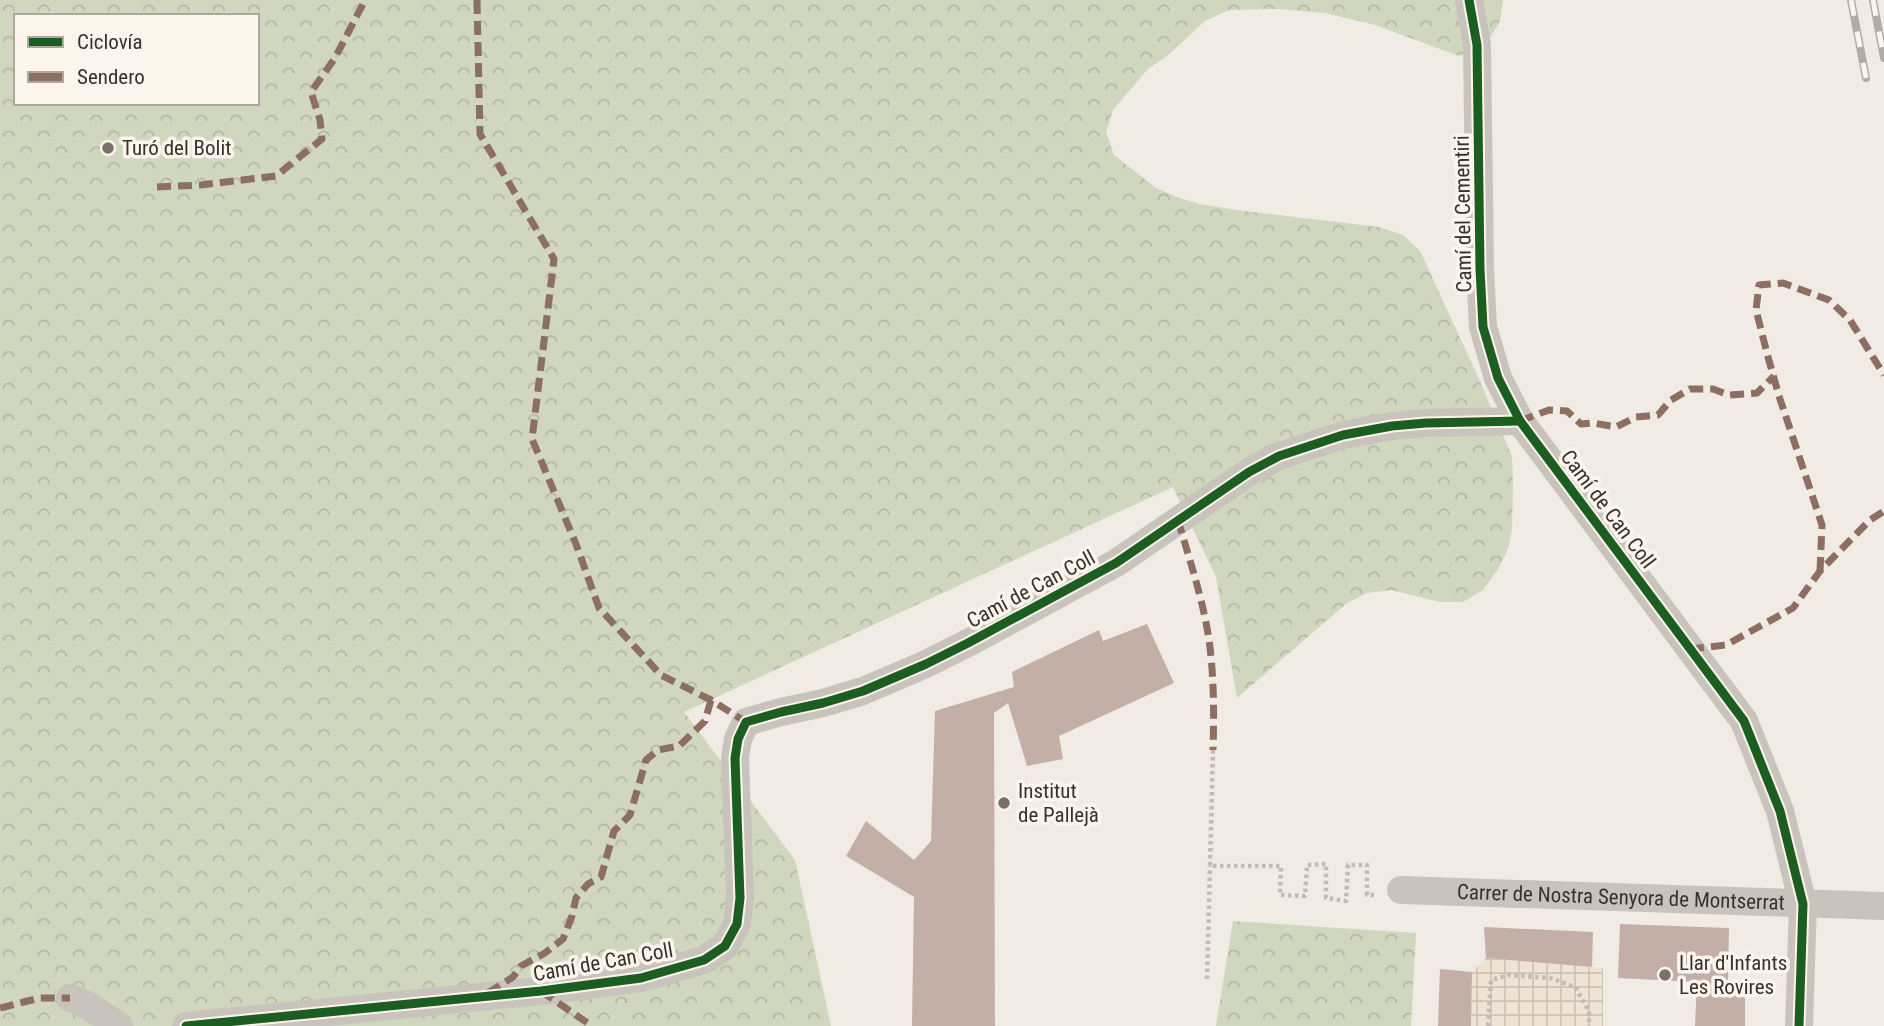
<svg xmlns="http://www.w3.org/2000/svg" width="1884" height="1026" font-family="'Roboto Condensed',sans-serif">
<defs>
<pattern id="forest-crowns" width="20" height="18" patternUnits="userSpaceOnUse" patternTransform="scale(1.75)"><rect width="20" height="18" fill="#d1d6bf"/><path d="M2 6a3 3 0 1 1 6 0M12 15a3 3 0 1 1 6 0" fill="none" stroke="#b4b8a4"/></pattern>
<pattern id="plaza-grid" width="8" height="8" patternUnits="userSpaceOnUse" patternTransform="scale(1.75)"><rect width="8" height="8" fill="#eee3d5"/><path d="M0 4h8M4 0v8" fill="none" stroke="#cdc3b7"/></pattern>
</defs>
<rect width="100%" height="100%" fill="#f0ebe5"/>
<g fill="url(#forest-crowns)" fill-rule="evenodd">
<path d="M0,0H1503L1500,21L1481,53L1459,56L1375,25L1325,13L1278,9L1229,10L1205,21L1167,56L1148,69L1113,110L1106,132L1114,155L1156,188L1177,197L1199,204L1244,211L1379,227L1403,235L1420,251L1479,379L1512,456L1513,482L1512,530L1507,551L1497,571L1483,590L1463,602H1440L1391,590L1367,593L1347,603L1237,698L1216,577L1173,487L684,712L795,860L831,1026H0ZM16,16H257V103H16Z"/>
<polygon points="1233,921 1416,933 1411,1026 1216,1026"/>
</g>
<polygon fill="url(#plaza-grid)" points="1486,958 1603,968 1603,1026 1471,1026 1472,972"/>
<g fill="#c3afa7">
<polygon points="1147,624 1174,683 1059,736 1063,759 1027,766 1008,703 994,713 995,1026 912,1026 914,897 846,856 866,821 914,860 931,841 935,711 1014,687 1012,672 1099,630 1103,641"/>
<polygon points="1620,924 1729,928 1728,982 1745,982 1745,1026 1695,1026 1697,982 1618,978"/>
<polygon points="1484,927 1593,932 1592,967 1486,958"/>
<polygon points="1440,969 1472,972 1471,1026 1438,1026"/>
</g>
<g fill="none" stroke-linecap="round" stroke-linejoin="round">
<g stroke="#c2bbb6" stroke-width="4.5" stroke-dasharray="3.5 3.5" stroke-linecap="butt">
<polyline points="1213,750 1210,866 1281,866 1280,895 1305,896 1307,865 1326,864 1326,898 1346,901 1348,865 1367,865 1367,895 1376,895"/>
<polyline points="1207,979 1210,866"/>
<polyline points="1488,1026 1491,980 1509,975 1550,978 1575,987 1589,1011 1589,1026"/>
</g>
<g stroke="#c9c3be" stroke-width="28">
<polyline points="1469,0 1477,45 1480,269 1483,327 1498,378 1520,421 1744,721 1780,811 1803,904 1799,1026"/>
<path id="s1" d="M1401,890L1884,906"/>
<polyline points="70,998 87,1005 119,1026"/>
<polyline points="186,1026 541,991 641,978 704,960 725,946 737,924 740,898 735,758 738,739 746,722 781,712 823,703 863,691 926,664 968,643 1116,563 1249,472 1279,456 1343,435 1392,426 1426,423 1520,421"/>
</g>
<g stroke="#b1aca8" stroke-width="8">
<g id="rail">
<polyline points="1851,0 1866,78"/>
<polyline points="1873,0 1884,58"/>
</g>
</g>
<use href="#rail" stroke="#fbf5ee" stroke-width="5" stroke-dasharray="16" stroke-linecap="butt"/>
<g stroke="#8d6e63" stroke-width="7" stroke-dasharray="14 7" stroke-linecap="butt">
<polyline points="477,0 480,134 554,259 532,439 576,544 599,608 661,675 711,700 746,722"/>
<polyline points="157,187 201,185 276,176 322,139 320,120 311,92 335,58 365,0"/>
<polyline points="1520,421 1549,410 1567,411 1581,424 1593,423 1616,427 1636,417 1658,415 1671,400 1690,389 1713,389 1729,395 1757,393 1774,376"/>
<path d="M1178,520C1191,565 1207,611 1211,657C1214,688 1214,719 1213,750"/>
<polyline points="1820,571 1822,525 1779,396 1768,357 1756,310 1759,285 1783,283 1829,300 1850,320 1884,375"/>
<polyline points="1690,649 1726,645 1793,608 1820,571 1870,520 1884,511"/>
<polyline points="541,991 592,1026"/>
<polyline points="488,993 513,977 521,966 545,953 563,939 572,916 576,898 588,884 601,877 614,831 630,815 646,760 658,750 679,746 705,721 711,700"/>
<polyline points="0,1008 40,998 70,998"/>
</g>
<g stroke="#fbf5ee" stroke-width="13">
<g id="cycleway">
<polyline points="1469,0 1477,45 1480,269 1483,327 1498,378 1520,421 1744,721 1780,811 1803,904 1799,1026"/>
<polyline points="186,1026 541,991 641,978 704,960 725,946 737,924 740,898 735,758 738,739 746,722 781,712 823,703 863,691 926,664 968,643 1116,563 1249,472 1279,456 1343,435 1392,426 1426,423 1520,421"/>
</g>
</g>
<use href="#cycleway" stroke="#1b5e20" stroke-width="9"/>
</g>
<g fill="#7a716c" stroke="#fbf5ee" stroke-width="2.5">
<circle cx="108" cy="148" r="7"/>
<circle cx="1004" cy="803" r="7"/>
<circle cx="1665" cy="975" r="7"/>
</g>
<g text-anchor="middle" stroke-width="7" stroke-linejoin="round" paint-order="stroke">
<g font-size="21" fill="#3b302b" stroke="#fbf5ee" text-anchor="start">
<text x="122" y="155">Turó del Bolit</text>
<text x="1018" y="798">Institut<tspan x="1018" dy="24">de Pallejà</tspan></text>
<text x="1679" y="970">Llar d'Infants<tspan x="1679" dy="24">Les Rovires</tspan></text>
</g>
<g font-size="21" fill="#3b302b" stroke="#fbf5ee">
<text transform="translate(1463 214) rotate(-91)" y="7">Camí del Cementiri</text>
<text transform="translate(1608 509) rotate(53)" y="7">Camí de Can Coll</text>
<text transform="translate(1031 589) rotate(-28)" y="7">Camí de Can Coll</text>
<text dy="7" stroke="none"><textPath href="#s1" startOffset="220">Carrer de Nostra Senyora de Montserrat</textPath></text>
<text transform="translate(603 962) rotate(-10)" y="7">Camí de Can Coll</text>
</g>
</g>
<rect x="14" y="14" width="245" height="91" fill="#fbf5ee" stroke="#aea6a0" stroke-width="2"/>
<rect x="28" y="37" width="35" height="10" fill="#1b5e20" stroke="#aea6a0" stroke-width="2"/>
<text x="77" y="49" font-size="21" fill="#3b302b">Ciclovía</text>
<rect x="28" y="72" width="35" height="10" fill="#8d6e63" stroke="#aea6a0" stroke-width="2"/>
<text x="77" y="84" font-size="21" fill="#3b302b">Sendero</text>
</svg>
